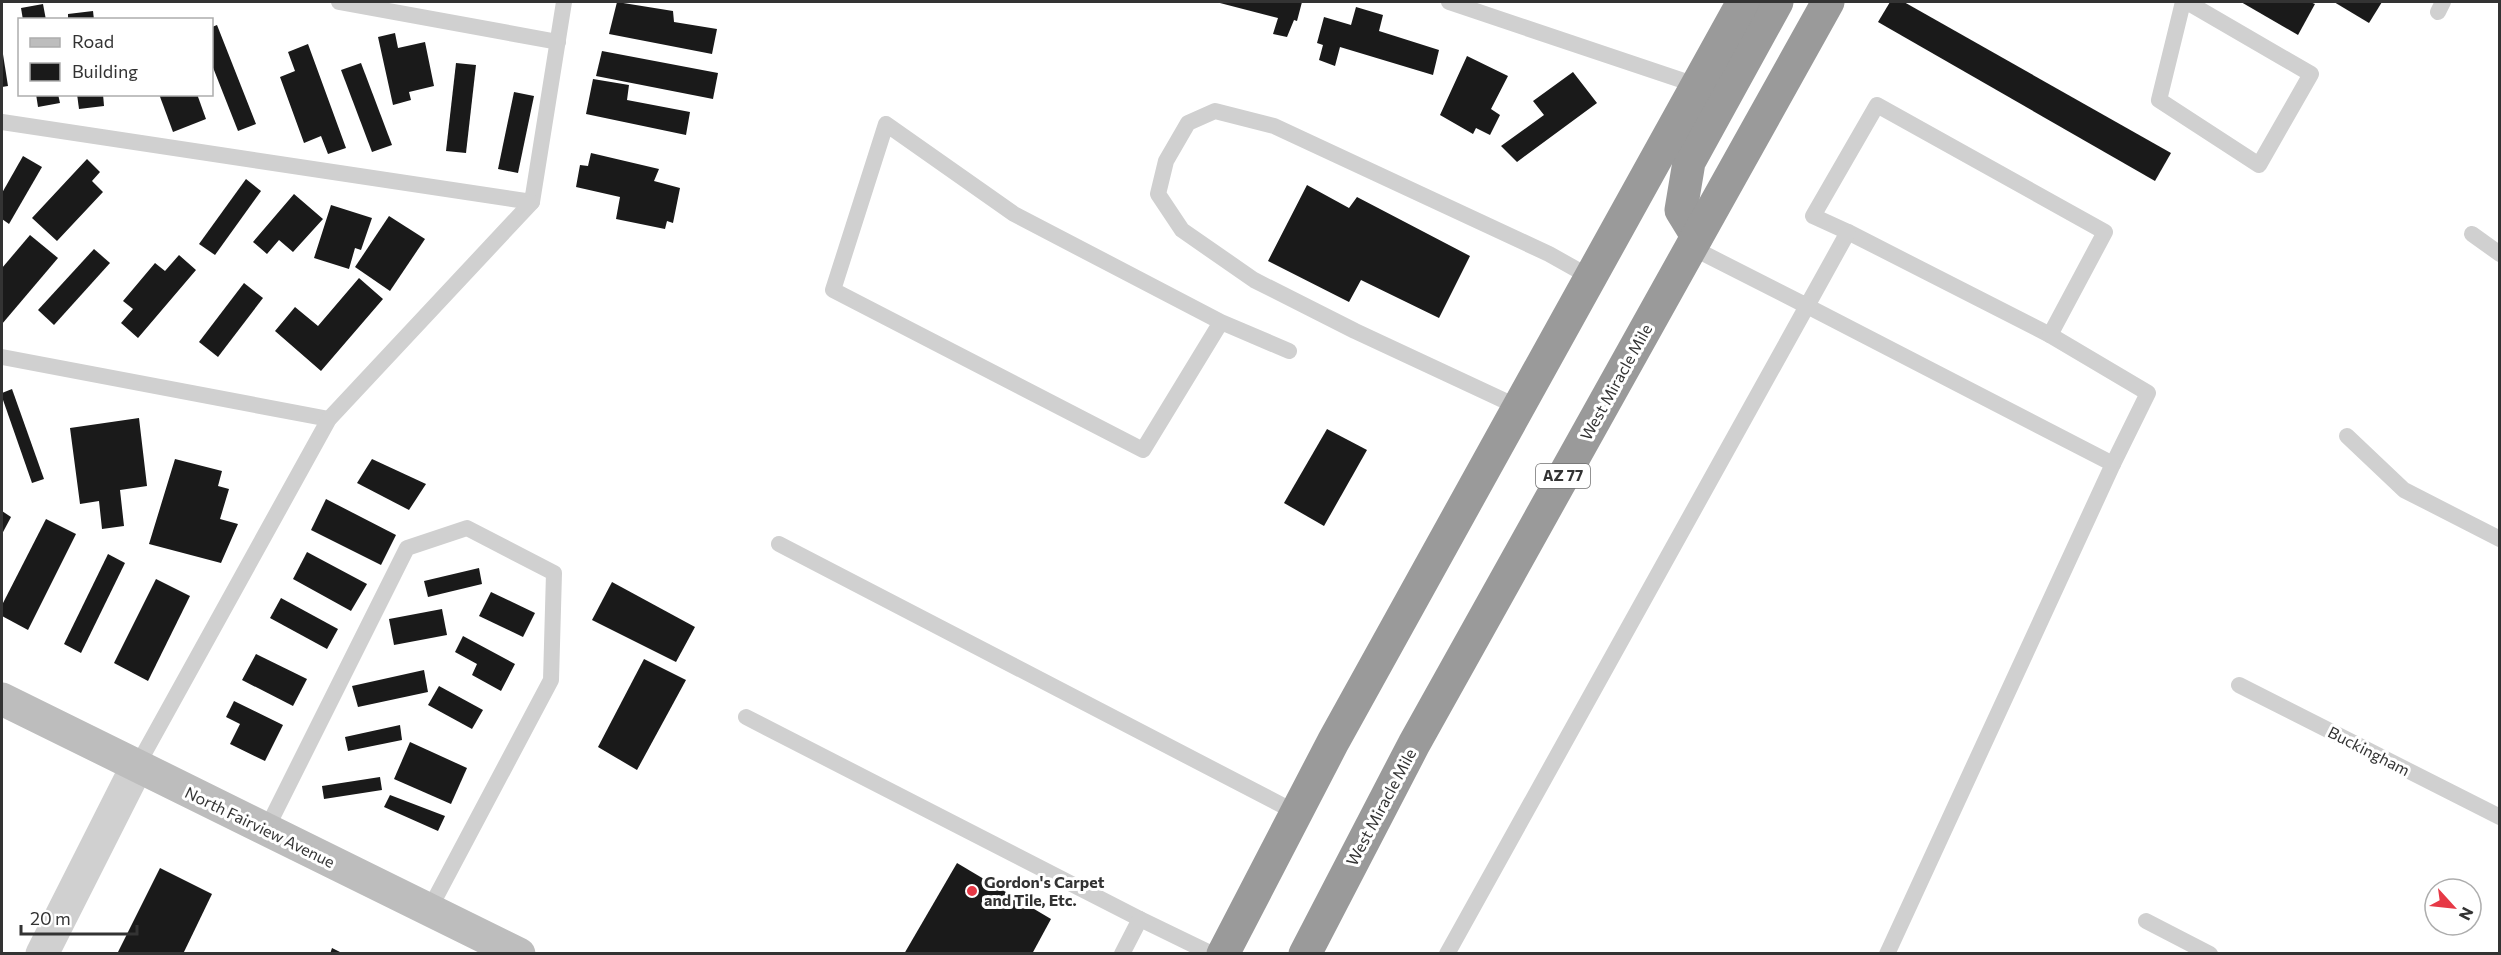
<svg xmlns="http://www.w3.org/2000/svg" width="2501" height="955" font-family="Commissioner,sans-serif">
<rect width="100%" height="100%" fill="#fff"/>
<g fill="#1a1a1a">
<polygon points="617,2 673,11 674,22 717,29 712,54 609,34"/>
<polygon points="1216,2 1302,2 1297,21 1294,20 1287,37 1273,34 1278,18"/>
<polygon points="1890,2 1904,2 2171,153 2155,181 1878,22"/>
<polygon points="2241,2 2310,2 2315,4 2298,35"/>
<polygon points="2334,2 2382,2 2369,23"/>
<polygon points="43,4 46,20 23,20 21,8"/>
<polygon points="1356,7 1383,15 1379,31 1439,50 1433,75 1340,47 1335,66 1319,60 1323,45 1317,43 1324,17 1351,25"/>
<polygon points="93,11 94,20 68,20 68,14"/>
<polygon points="217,25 256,124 238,131 212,65 212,27"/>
<polygon points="395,33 398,48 425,42 434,86 409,92 411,100 393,105 378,37"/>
<polygon points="308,44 346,148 328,154 321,136 304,143 280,77 295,71 288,52"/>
<polygon points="2,48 8,86 2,87"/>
<polygon points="602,51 718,73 713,99 596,76"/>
<polygon points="1467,56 1508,76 1491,109 1500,115 1490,135 1476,128 1473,134 1440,115"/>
<polygon points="361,63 392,145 372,152 341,70"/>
<polygon points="456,63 476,65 466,153 446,151"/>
<polygon points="1573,72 1597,103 1517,162 1501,146 1544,115 1533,101"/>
<polygon points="593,79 629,85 627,100 690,112 686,135 586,114"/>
<polygon points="514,92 534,96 518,173 498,169"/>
<polygon points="36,94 58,94 60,103 38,107"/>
<polygon points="77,94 103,94 104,106 79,109"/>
<polygon points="159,94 197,94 206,119 173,132"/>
<polygon points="591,153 659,169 654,181 680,188 673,223 667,221 665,229 616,219 620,197 576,187 580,165 588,166"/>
<polygon points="23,156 42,167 9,224 2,219 2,193"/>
<polygon points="87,159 100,172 92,181 103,192 57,241 32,218"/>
<polygon points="246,179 261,191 215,255 199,244"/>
<polygon points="1307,185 1349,208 1357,197 1470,256 1439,318 1361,280 1349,302 1268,261"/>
<polygon points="294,194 323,219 293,252 279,240 267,254 253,242"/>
<polygon points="331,205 372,218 361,250 355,248 349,269 314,258"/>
<polygon points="389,216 425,239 390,291 355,267"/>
<polygon points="30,235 58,258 2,324 2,268"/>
<polygon points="94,249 110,263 54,325 38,310"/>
<polygon points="179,255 196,270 138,338 121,323 133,309 123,301 155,263 165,271"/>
<polygon points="359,278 383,299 321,371 275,331 295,307 318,326"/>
<polygon points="244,283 263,298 218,357 199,342"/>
<polygon points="12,389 44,479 32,483 2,397 2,393"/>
<polygon points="139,418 147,486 120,490 124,526 102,529 99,501 80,504 70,428"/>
<polygon points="1327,429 1367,450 1324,526 1284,503"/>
<polygon points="175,459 222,471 218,486 229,489 220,519 238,524 221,563 149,544"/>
<polygon points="372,459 426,484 409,510 357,483"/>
<polygon points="326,499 396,535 381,565 311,530"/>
<polygon points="2,511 11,517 2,534"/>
<polygon points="46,519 76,534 28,630 2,616 2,605"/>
<polygon points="307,552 367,584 351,611 293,579"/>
<polygon points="108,554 125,563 81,653 64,644"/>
<polygon points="479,568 482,584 428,597 424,581"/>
<polygon points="156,579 190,596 148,681 114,663"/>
<polygon points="612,582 695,627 676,662 592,620"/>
<polygon points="491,592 535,613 523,637 479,616"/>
<polygon points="281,598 338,629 327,649 270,618"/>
<polygon points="442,609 447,635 394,645 389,619"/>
<polygon points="463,636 515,664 501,691 472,675 477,664 455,652"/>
<polygon points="256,654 307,679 293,706 242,680"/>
<polygon points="644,659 686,680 637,770 598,747"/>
<polygon points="424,670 428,692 358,707 352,686"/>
<polygon points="439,686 483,710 472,729 428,705"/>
<polygon points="234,701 283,725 265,761 230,744 240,724 226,717"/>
<polygon points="400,725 402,740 348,751 345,737"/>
<polygon points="410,742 467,768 451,804 394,779"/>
<polygon points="380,777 382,790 324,799 322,786"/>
<polygon points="390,795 445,816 438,831 384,807"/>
<polygon points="957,863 1051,919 1032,954 904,954"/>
<polygon points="160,868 212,894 183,954 117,954"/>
<polygon points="332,948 344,954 330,954"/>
</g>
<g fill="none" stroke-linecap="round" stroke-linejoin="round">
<g stroke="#d0d0d0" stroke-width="16">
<polyline points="339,2 558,42"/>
<polyline points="1449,2 1696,85"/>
<polyline points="2183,2 2159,100 2259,165 2311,74 2187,2"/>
<polyline points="2438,12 2443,2"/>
<polyline points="2,122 532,202 564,2"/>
<polyline points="1848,232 2050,335"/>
<polyline points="2472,234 2500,254"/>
<polyline points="1221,322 1014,214 886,124 833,290 1143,450 1221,322 1289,351"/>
<polyline points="2,357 329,419"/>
<polyline points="1518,407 1355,331 1254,280 1182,230 1158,194 1166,161 1188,123 1215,111 1274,126 1549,254 1590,277"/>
<polyline points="2347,436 2404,490 2500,539"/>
<polyline points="779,544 1295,812"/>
<polyline points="2239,685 2500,817"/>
<polyline points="746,717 1140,919 1212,954"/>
<polyline points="137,766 329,419 532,202"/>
<polyline points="266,830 407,548 467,528 554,573 551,680 429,910"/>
<polyline points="2146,921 2210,954"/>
<polyline points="1122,954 1140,919"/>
<polyline points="1447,954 1807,306 2113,464 2148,393 2050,335 2105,232 1877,105 1813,216 1848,232 1807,306 1691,247"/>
<polyline points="1887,954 2113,464"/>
</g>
<polyline stroke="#d0d0d0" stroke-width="33" points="42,954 137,766"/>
<polyline stroke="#bdbdbd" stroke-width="33" points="2,699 519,954"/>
<g stroke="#9a9a9a" stroke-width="33">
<polyline points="1697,236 1681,210 1689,162 1777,2"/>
<polyline points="1223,954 1333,742 1743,2"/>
<polyline points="1305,954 1414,744 1828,2"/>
</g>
</g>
<circle fill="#e63946" stroke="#fff" stroke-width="2" cx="972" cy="891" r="6"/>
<g text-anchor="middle" stroke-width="6" stroke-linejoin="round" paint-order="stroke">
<rect fill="#fff" stroke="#707070" stroke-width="1.5" x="1536" y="464" width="54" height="24" rx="4.5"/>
<g font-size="15" font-weight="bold" fill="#333">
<text x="1563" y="481">AZ 77</text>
</g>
<g font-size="16" fill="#333" stroke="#fff">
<text transform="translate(1616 382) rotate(-61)" y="6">West Miracle Mile</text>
<text transform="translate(2369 751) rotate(27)" y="6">Buckingham</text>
<text transform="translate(1381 807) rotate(-62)" y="6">West Miracle Mile</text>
<text transform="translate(260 827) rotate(26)" y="6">North Fairview Avenue</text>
</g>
<g font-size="16" font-weight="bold" fill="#333" stroke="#fff" text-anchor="start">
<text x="984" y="888">Gordon's Carpet<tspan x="984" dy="18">and Tile, Etc.</tspan></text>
</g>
</g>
<rect width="2501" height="955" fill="none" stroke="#333333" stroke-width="6"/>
<rect x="18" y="18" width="195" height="78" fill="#ffffff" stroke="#adadad" stroke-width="1.5"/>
<rect x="30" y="38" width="30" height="9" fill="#bdbdbd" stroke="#adadad" stroke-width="1.5"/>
<text x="72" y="48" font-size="18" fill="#333333">Road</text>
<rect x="30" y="63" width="30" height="18" fill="#1a1a1a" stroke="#adadad" stroke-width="1.5"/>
<text x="72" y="78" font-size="18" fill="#333333">Building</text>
<g transform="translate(2453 907) rotate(117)"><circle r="28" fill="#ffffff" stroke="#adadad" stroke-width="1.5"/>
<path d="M0-4.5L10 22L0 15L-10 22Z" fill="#e63946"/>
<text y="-9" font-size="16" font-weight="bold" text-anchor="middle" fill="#333333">N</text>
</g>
<path d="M21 925v9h116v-9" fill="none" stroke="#333333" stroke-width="3"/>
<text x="30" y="925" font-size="18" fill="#333333" stroke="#ffffff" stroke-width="4.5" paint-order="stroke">20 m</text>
</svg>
